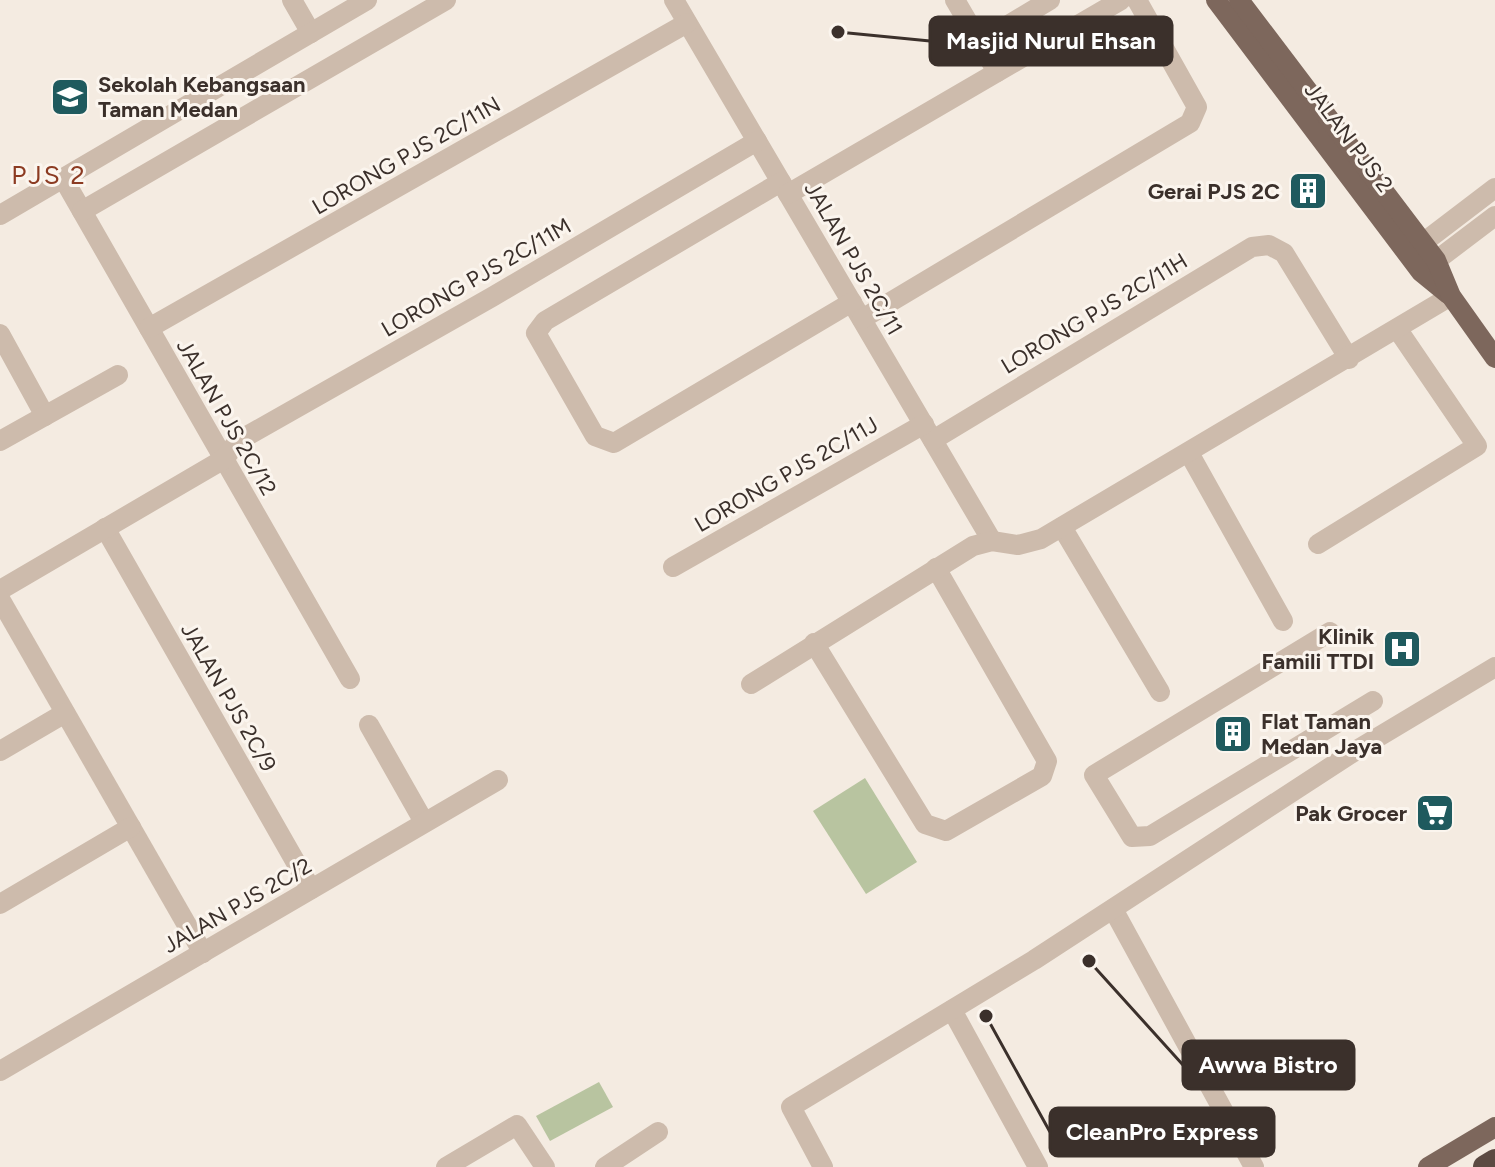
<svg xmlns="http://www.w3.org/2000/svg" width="1495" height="1167" font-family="Figtree,sans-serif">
<rect width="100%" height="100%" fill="#f4ebe1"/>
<g fill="#b8c4a0">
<polygon points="865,778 917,862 866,894 813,811"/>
<polygon points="599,1082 613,1107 550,1141 536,1116"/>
</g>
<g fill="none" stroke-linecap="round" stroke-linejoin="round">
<g stroke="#cdbbac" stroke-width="20">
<polyline points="292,0 311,33"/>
<polyline points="674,0 992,541"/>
<polyline points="955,0 997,72"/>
<polyline points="980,42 1050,0"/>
<polyline points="63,178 350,679"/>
<polyline points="781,182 545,321 536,333 595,436 614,443 852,302"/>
<polyline points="788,194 1121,0"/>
<polyline points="82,211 446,0"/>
<polyline points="0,215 367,0"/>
<polyline points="1411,252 1495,188"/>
<polyline points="1425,269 1495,216"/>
<polyline points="862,319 1190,123 1197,107 1137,0"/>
<polyline points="149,328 687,23"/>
<polyline points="0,334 45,416"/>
<polyline points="933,440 1252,247 1269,245 1284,253 1349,359"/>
<polyline points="0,441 118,375"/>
<polyline points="1189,453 1283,621"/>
<polyline points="1062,527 1160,692"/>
<polyline points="105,528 311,889"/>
<polyline points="1318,544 1477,446 1398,330"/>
<polyline points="673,567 924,424"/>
<polyline points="0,590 224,459 238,441 492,297 757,141"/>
<polyline points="0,599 203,953"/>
<polyline points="1330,632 1094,775 1132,837 1150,836 1373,701"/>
<polyline points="814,643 925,824 946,831 1042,776 1047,761 936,568"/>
<polyline points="751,684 973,546 992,541 1018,545 1041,539 1451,296"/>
<polyline points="369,725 424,822"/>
<polyline points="0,751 65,713"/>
<polyline points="0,904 131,827"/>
<polyline points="1113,909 1254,1167"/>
<polyline points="952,1010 1038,1167"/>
<polyline points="0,1071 498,780"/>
<polyline points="446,1167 517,1125 545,1167"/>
<polyline points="605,1167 658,1132"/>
<polyline points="823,1167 791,1107 1034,960 1355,751 1495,667"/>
</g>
<g stroke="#7d675c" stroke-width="20">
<polyline points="1216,0 1421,272 1448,294"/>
<polyline points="1239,0 1436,260 1451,296 1495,358"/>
<polyline points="1428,1167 1495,1127"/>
</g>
<polyline stroke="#5c4a42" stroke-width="24" points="1485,1167 1495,1161"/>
</g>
<defs>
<g id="school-square" transform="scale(2)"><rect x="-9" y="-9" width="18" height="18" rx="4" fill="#1f5a5e" stroke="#fbf5ee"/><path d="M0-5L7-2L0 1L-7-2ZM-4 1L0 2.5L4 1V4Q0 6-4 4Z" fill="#fff"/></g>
<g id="building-square" transform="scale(2)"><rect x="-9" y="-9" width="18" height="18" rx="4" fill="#1f5a5e" stroke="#fbf5ee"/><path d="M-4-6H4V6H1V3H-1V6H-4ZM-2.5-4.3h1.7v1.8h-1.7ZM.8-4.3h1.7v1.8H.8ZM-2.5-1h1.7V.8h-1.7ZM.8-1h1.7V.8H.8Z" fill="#fff"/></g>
<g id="hospital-square" transform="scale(2)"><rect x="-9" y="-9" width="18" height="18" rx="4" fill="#1f5a5e" stroke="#fbf5ee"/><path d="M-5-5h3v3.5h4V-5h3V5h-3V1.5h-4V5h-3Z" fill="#fff"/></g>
<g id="supermarket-square" transform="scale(2)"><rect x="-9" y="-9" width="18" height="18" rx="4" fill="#1f5a5e" stroke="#fbf5ee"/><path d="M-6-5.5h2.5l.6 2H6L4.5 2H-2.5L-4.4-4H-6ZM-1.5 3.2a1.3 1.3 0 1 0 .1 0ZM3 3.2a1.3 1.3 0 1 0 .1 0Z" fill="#fff"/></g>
</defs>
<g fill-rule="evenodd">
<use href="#school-square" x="70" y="97"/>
<use href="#building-square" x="1308" y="191"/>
<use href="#hospital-square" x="1402" y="649"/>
<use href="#building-square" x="1233" y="734"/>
<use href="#supermarket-square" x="1435" y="813"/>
</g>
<g text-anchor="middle" stroke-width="6" stroke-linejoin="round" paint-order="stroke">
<g font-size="22" font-weight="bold" fill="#3b302b" stroke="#fbf5ee" text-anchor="end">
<text x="98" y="92" text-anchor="start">Sekolah Kebangsaan<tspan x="98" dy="25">Taman Medan</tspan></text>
<text x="1280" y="199">Gerai PJS 2C</text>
<text x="1374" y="644">Klinik<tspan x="1374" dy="25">Famili TTDI</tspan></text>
<text x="1261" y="729" text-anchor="start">Flat Taman<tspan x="1261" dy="25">Medan Jaya</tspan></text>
<text x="1407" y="821">Pak Grocer</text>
</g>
<g font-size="22" fill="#3b302b" stroke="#fbf5ee">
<text transform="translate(1349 137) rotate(53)" y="8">JALAN PJS 2</text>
<text transform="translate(406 155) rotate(-30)" y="8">LORONG PJS 2C/11N</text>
<text transform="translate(854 258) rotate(60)" y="8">JALAN PJS 2C/11</text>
<text transform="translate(476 277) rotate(-30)" y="8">LORONG PJS 2C/11M</text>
<text transform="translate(1094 313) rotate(-31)" y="8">LORONG PJS 2C/11H</text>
<text transform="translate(227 417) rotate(60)" y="8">JALAN PJS 2C/12</text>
<text transform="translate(786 474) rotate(-30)" y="8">LORONG PJS 2C/11J</text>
<text transform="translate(229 697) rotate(60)" y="8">JALAN PJS 2C/9</text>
<text transform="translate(237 905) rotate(-30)" y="8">JALAN PJS 2C/2</text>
</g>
<g font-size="26" letter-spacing="2" fill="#8c3b22" stroke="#fbf5ee">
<text x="49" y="184">PJS 2</text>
</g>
</g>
<path fill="none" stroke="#3b302b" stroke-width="3" d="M838 32L930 41M1089 961L1183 1065M986 1016L1050 1132"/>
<g fill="#3b302b" stroke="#fbf5ee" stroke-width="3">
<circle cx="838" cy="32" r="8"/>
<circle cx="1089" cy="961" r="8"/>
<circle cx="986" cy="1016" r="8"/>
</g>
<g fill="#3b302b" stroke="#3b302b" stroke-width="3">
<rect x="930" y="17" width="242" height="48" rx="8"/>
<rect x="1183" y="1041" width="171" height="48" rx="8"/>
<rect x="1050" y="1108" width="224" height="48" rx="8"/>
</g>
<g font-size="24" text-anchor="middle" font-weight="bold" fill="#fff">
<text x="1051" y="49">Masjid Nurul Ehsan</text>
<text x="1268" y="1073">Awwa Bistro</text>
<text x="1162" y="1140">CleanPro Express</text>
</g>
</svg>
